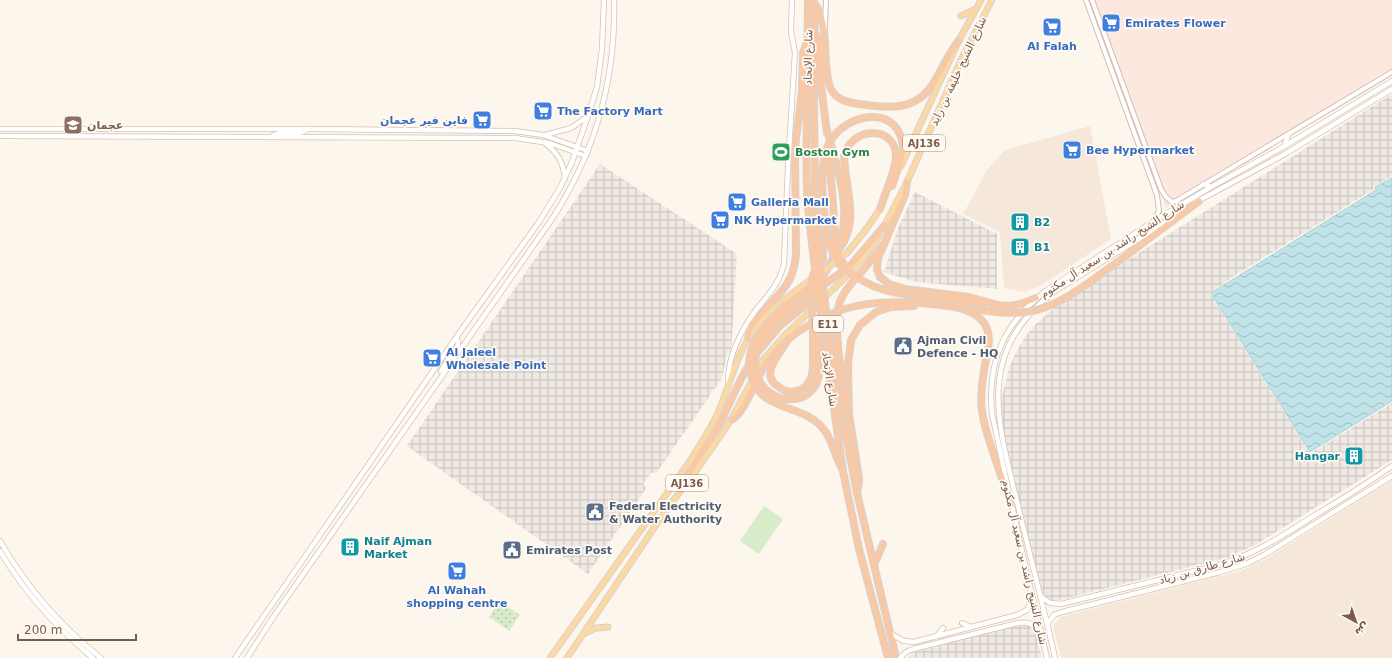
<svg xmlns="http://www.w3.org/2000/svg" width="1392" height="658" font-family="'DejaVu Sans',Vazirmatn,sans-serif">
<defs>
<pattern id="industrial-grid" width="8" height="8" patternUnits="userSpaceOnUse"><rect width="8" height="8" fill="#efe9e4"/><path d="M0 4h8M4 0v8" fill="none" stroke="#c7c0bb"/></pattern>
<pattern id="grass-dots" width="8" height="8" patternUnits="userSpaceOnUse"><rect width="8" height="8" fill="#d8ecc9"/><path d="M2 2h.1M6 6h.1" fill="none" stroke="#b4c2a5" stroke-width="1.8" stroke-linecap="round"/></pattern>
<pattern id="water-waves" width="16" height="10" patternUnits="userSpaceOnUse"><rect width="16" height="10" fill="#bfe3e8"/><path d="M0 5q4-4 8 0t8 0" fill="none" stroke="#a0bbbe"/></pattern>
</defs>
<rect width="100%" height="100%" fill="#fdf6ec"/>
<g fill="#f5e8da">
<polygon points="1090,126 1111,239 1040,286 1024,292 1004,288 1000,232 963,214 987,170 1005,150"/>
<polygon points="1392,480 1392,658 1061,658 1053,626 1060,617 1240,571 1266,559"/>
</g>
<polygon fill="#fde8e0" points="1089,0 1392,0 1392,74 1166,208"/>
<g fill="url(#industrial-grid)">
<polygon points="1392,94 1392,176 1373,187 1374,189 1234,276 1210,293 1310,454 1392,403 1392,460 1255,545 1226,558 1055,601 1050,600 1042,592 1006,450 1001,418 1001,400 1009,369 1015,354 1025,337 1036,324 1061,302"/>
<polygon points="600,164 737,254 731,351 727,354 722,378 657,472 651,473 643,484 647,487 588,574 407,446"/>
<polygon points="915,192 997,234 997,289 916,282 884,272 898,228"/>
<polygon points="1026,623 1035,632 1042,658 908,658 911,653"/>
</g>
<polygon fill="url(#grass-dots)" points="499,601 520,615 509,631 489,617"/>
<polygon fill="#d8ecc9" points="764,506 783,519 759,554 740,541"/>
<polygon fill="url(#water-waves)" stroke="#a5d3da" points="1392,178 1392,401 1310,452 1211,293 1376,190 1375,187"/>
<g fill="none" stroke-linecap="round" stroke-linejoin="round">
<g stroke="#d1beb0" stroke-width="6">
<g id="tertiary">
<polyline points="1086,0 1157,195 1159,211 1154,220"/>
<polyline points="1092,0 1161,189 1166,197 1172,202 1176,201 1392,72"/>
<polyline points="825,27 826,0"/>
</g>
</g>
<g stroke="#d6c0b0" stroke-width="6">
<g id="secondary">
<polyline points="0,129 308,129 515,131 543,135 588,151"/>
<polyline points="545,135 571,128 587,117"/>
<polyline points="0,136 515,138 549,143 586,156"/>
<path d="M271,137C281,128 297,138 308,129"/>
<path d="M545,143C558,153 563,162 565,178"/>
<polyline points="1284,147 1289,133"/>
<polyline points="1203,184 1211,187"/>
<polyline points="1196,202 1285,154 1392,89"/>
<polyline points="441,371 458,345 458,342 456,338"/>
<path d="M728,384C727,358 741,330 756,310C769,294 780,283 784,263L788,166L795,53L791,31L792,0"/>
<path d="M0,541C26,586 60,626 101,658"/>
<path d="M0,551C24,592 57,628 93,658"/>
<path d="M1040,596L1050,603L1061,604L1215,566C1251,556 1281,537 1312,517C1339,501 1366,484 1392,466"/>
<polyline points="962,623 971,627"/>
<polyline points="1047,624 1054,615 1062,612 1220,572 1246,564 1264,555 1392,476"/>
<polyline points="891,634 904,641 914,642 1017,615 1027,610 1033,597"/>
<polyline points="937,636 943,628"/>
<polyline points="235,658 462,329 539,222 560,188 572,162 588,116 597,87 602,49 604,0"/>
<path d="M247,658L274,616L552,219C595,153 616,79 614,0"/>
<path d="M900,658L906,652L913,649L1018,623C1027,621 1033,624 1041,630"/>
<path d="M1047,658L1025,565L992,414C987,360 1004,323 1047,290L1154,221L1211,187L1283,147L1392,81"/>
<path d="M1055,658C1044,608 1031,560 1019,510C999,425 972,354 1055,291L1177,215"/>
</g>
</g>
<g stroke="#dad1cd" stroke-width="7">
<g id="primary">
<polyline points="961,16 976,9"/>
<polyline points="901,166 959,40 981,0"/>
<polyline points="867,228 882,206"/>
<polyline points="585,633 596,628 608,627"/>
<path d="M550,658L692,458C701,443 711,429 718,413C730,384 737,352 756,327C772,306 794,293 814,277"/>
<polyline points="567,658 666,510 696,471 731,420 763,360 785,335 846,277 863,258 878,238 907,182 961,60 992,0"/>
</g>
</g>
<g stroke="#dad1cd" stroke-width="8">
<g id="trunk">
<path d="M815,4C830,26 822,59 829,84C833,99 846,102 859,104C887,108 915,112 933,84C942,69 948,54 959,40"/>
<polyline points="814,31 819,41 821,86 827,133"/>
<polyline points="814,97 815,4"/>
<polyline points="807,99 808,0"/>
<polyline points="828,146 832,191"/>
<polyline points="892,186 901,160 903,148"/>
<polyline points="885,242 878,258 877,269 880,277 889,284 905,289 969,297 998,305"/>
<path d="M840,248C860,221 845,187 844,156C852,126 894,125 896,155C897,167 884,196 880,209"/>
<polyline points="1123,258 1199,201"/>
<polyline points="871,260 885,242 905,195 907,182"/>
<polyline points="850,266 885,225"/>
<polyline points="820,267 823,259 822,212"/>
<path d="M821,281C828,266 837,254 841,239C851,205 836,164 827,130"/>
<polyline points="942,299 985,303"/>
<polyline points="786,305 813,284"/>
<path d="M995,305C1014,307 1019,305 1036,298"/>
<polyline points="823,332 843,471 859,549 888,658"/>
<path d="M748,339L749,331L752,324C763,310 777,299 787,284C793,275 795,265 796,255L795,148L802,90L803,53L808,39"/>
<polyline points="757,353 780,326 807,304 818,288"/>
<path d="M731,420C745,414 757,376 767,362C780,343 800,329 820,319C851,302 886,301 920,303C940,305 972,305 984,323C994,337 986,355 984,370C982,381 981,393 981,403C983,427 993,451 1000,473C1004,484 1006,495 1012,504"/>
<path d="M680,491C690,467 707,447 719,425C730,404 738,381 751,362"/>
<polyline points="857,493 859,484 859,478 849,414 848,364 851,340 860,325 876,312 891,307 914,306"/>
<polyline points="870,548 896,658"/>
<polyline points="874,565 883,544"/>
</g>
</g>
<use href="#tertiary" stroke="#fff" stroke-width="4"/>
<use href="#secondary" stroke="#fff" stroke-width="4.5"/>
<use href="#primary" stroke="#fbd9a5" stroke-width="5"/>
<use href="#trunk" stroke="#f9c8a4" stroke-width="5.5"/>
<g stroke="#dad1cd" stroke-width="7" stroke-linecap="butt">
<polyline id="primary-bridge" points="825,270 848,252 867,228"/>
</g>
<g stroke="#dad1cd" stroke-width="8" stroke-linecap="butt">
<g id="trunk-bridge">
<polyline points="814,97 815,200 820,267 837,389 857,493 870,548"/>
<path d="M807,99C807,135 805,172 808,207C812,249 818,290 823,332C813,346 827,374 812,390C807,396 801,399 794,399C764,402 747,371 759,345C774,313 822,288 850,266"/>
<path d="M903,148C900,106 853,111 833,137C820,155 822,179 823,199C825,219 826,240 835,258C839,266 845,271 852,275C860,279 868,284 876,287C897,295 920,296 942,299"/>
<polyline points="832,191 836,247 841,260 849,271"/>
<path d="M786,305C766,324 739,350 753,380C756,388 761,395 768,399C785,410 804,410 820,425C833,438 834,456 843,471"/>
<path d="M955,307C978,309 1003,315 1026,312C1059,309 1096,277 1123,258"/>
<path d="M789,338C782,352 757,374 779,387C783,391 790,393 796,391C803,390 809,384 811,378C814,370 813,361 813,353C813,344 813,335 813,326C812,308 808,289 814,272"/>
<path d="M849,414C844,387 830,322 841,299C848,284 862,273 871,260"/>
</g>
</g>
<use href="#primary-bridge" stroke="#fbd9a5" stroke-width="5"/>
<use href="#trunk-bridge" stroke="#f9c8a4" stroke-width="5.5"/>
</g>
<defs>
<g id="supermarket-square" transform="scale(1)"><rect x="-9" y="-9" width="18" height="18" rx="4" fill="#3f7fe0" stroke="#fffaf3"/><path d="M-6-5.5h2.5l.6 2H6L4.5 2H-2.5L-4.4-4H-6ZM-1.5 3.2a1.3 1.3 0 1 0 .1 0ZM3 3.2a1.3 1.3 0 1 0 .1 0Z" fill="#fff"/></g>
<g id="school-square" transform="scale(1)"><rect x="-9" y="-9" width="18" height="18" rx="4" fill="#8d6e63" stroke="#fffaf3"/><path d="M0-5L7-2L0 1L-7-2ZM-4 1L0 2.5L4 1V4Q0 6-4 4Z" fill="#fff"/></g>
<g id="stadium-square" transform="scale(1)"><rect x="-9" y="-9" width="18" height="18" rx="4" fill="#2e9e5b" stroke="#fffaf3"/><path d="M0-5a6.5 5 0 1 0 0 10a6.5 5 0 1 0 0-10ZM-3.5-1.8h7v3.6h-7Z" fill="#fff"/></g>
<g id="building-square" transform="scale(1)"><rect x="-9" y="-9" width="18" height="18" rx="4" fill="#0f9aa8" stroke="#fffaf3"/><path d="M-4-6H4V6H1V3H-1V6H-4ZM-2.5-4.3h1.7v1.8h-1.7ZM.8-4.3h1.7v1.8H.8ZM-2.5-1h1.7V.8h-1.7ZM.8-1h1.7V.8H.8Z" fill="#fff"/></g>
<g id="civic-square" transform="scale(1)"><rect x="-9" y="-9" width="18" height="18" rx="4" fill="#5c6f8a" stroke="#fffaf3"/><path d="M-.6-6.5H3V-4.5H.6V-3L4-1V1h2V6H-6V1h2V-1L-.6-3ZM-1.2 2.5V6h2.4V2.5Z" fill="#fff"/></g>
</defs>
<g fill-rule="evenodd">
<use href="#supermarket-square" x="1111" y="23"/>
<use href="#supermarket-square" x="1052" y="27"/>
<use href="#supermarket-square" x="543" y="111"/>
<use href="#supermarket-square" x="482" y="120"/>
<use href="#school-square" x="73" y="125"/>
<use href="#supermarket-square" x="1072" y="150"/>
<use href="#stadium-square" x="781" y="152"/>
<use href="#supermarket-square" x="737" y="202"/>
<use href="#supermarket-square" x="720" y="220"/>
<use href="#building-square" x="1020" y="222"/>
<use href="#building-square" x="1020" y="247"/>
<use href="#civic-square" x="903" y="346"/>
<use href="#supermarket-square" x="432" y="358"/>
<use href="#building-square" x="1354" y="456"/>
<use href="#civic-square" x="595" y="512"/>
<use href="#building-square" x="350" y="547"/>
<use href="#civic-square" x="512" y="550"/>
<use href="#supermarket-square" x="457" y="571"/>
</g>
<g text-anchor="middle" stroke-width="3.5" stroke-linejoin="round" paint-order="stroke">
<g fill="#fffaf3" stroke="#a28b7f" stroke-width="1">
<rect x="903" y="135" width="42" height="16" rx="3"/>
<rect x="813" y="316" width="30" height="16" rx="3"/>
<rect x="666" y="475" width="42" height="16" rx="3"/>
</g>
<g font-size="10" font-weight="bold" fill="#7a5c4d">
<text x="924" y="147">AJ136</text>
<text x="828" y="328">E11</text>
<text x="687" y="487">AJ136</text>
</g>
<g font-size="11" font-weight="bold" fill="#366cbe" stroke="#fffaf3" text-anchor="start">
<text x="1125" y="27">Emirates Flower</text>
<text x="1052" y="50" text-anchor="middle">Al Falah</text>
<text x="557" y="115">The Factory Mart</text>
<text x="468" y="124" text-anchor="end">فاين فير عجمان</text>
<text x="1086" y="154">Bee Hypermarket</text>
<text x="751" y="206">Galleria Mall</text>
<text x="734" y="224">NK Hypermarket</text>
<text x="446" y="356">Al Jaleel<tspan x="446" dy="13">Wholesale Point</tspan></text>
<text x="457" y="594" text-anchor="middle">Al Wahah<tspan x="457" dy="13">shopping centre</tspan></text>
</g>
<g font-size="11" fill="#7a5c4d" stroke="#fffaf3">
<text transform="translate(808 57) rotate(-89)" y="4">شارع الإتحاد</text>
<text transform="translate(958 71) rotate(-65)" y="4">شارع الشيخ خليفة بن زايد</text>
<text transform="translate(1112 249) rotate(-33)" y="4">شارع الشيخ راشد بن سعيد آل مكتوم</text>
<text transform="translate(830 379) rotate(82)" y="4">شارع الإتحاد</text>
<text transform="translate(1025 562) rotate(77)" y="4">شارع الشيخ راشد بن سعيد آل مكتوم</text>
<text transform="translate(1202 568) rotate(-16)" y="4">شارع طارق بن زياد</text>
</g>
<g font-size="11" font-weight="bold" fill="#785e54" stroke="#fffaf3" text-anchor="start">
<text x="87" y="129">عجمان</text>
</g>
<g font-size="11" font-weight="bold" fill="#27864d" stroke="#fffaf3" text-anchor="start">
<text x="795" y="156">Boston Gym</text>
</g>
<g font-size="11" font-weight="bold" fill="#0d838f" stroke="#fffaf3" text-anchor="start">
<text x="1034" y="226">B2</text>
<text x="1034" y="251">B1</text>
<text x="1340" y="460" text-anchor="end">Hangar</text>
<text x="364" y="545">Naif Ajman<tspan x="364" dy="13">Market</tspan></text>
</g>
<g font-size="11" font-weight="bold" fill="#4e5e75" stroke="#fffaf3" text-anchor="start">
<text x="917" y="344">Ajman Civil<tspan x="917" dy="13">Defence - HQ</tspan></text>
<text x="609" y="510">Federal Electricity<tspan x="609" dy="13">&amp; Water Authority</tspan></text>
<text x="526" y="554">Emirates Post</text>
</g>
</g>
<g transform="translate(1356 622) rotate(140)" stroke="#fffaf3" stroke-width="3" paint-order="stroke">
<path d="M0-3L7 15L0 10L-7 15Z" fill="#7a5c4d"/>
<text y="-6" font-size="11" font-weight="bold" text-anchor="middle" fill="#7a5c4d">ش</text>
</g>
<path d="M18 634v6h118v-6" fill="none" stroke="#7a5c4d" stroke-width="2"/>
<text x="24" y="634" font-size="12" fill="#7a5c4d" stroke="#fffaf3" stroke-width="3" paint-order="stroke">200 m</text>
</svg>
